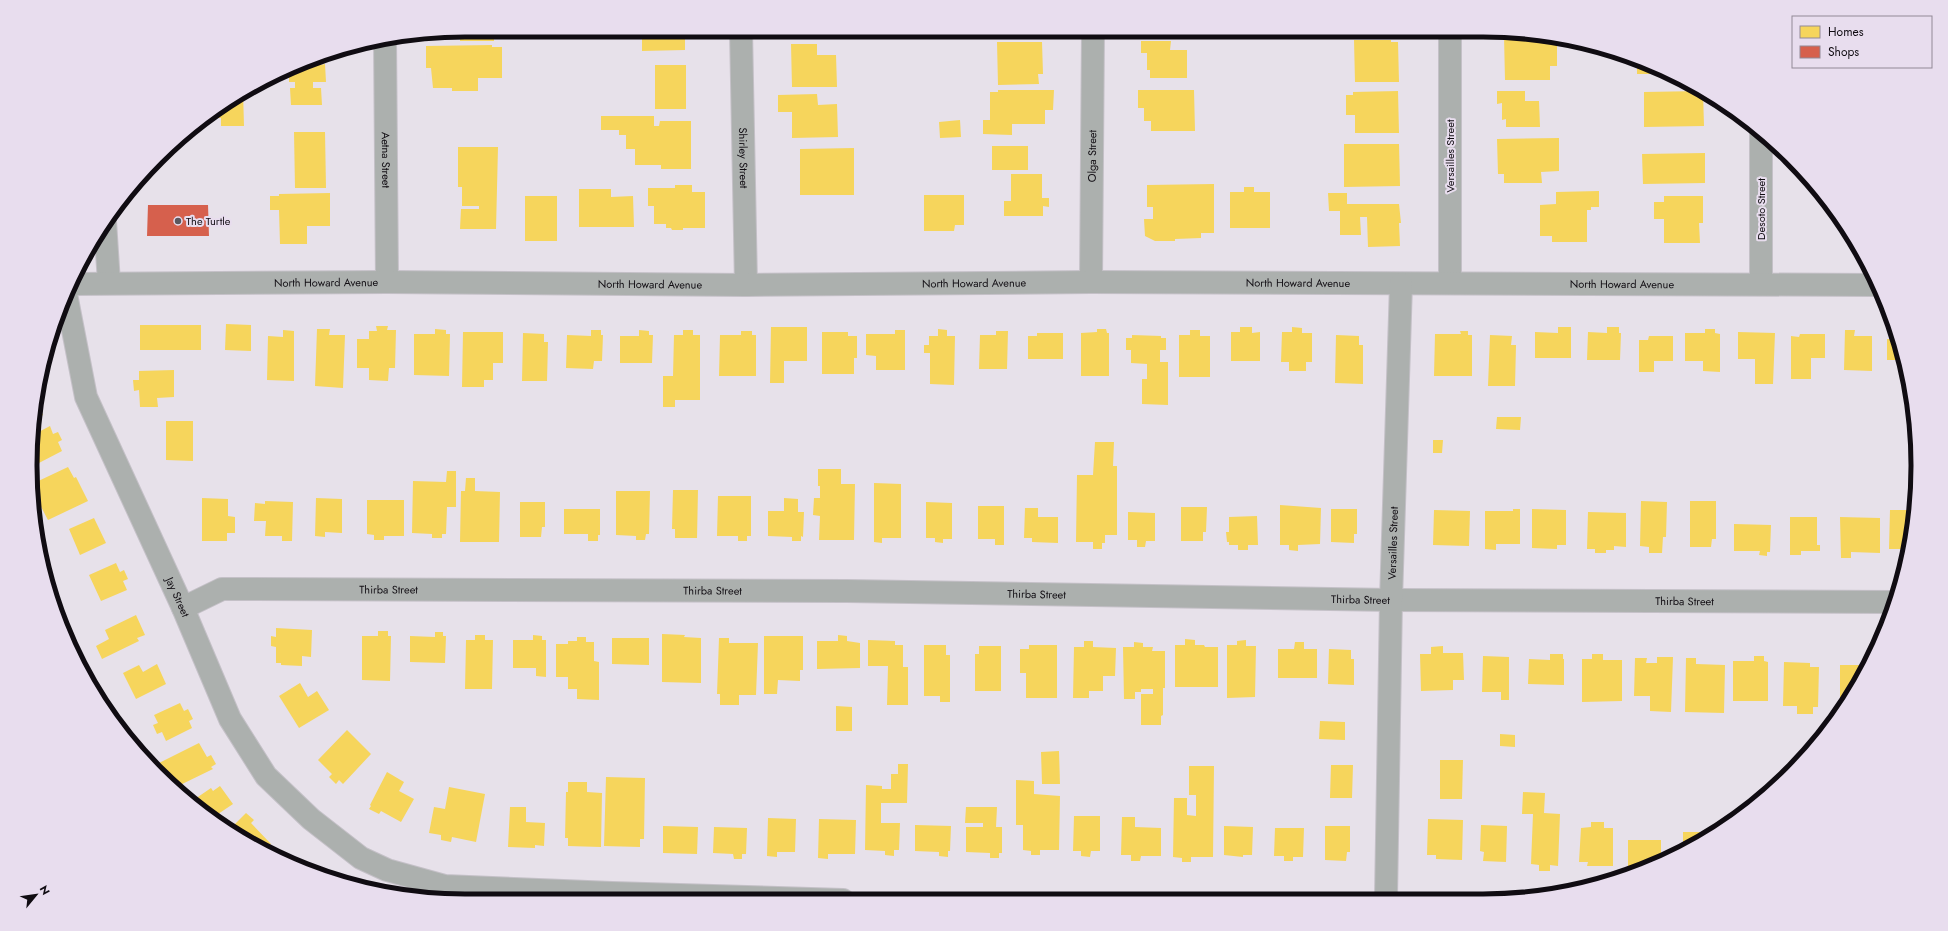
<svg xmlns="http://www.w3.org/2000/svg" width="1948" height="931" font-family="Jost,sans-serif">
<rect width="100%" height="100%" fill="#e7e1ea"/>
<g fill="#f6d55c">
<polygon points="494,30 494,41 460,41 460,31"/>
<polygon points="642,30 685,30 685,50 642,51"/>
<polygon points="791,30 841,30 841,33 791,34"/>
<rect x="1354" y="30" width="43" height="3"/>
<polygon points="1504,36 1557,37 1557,66 1550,66 1550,80 1505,80"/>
<polygon points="1354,40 1391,40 1391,42 1398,42 1399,82 1355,82"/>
<polygon points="1141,41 1171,41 1170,50 1187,50 1187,78 1150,78 1150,70 1147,70 1147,53 1141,53"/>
<polygon points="997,42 1042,42 1043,74 1038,74 1039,84 998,85"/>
<polygon points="791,44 817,44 817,55 836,55 837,87 792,87"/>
<polygon points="492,45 492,47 502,47 502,78 478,78 478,91 452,91 452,88 433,88 431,68 426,68 426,46"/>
<polygon points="321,55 321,65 325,64 326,82 313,82 313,88 321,88 322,105 291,105 290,88 295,88 295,82 289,82 289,70"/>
<polygon points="1637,59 1649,63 1669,74 1637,74"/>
<rect x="655" y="65" width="31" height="44"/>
<polygon points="998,90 1054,90 1053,110 1045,110 1045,124 1012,124 1012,135 983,134 983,120 990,120 990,92 998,92"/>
<polygon points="1138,90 1194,90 1195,131 1151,131 1151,121 1144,121 1144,108 1138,108"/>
<polygon points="243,91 244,126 221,126 221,118 205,118 205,121 199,121"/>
<polygon points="1398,91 1399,133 1355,133 1355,115 1346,115 1346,95 1353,95 1353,92"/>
<polygon points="1497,91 1525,91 1525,101 1539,101 1540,127 1506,127 1506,119 1502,120 1502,103 1497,104"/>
<polygon points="1701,91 1703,92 1704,126 1644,127 1644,92"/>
<polygon points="817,94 818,105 837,104 838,137 792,138 792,112 778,112 778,95"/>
<polygon points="601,116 654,116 654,126 659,126 660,121 691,121 691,169 661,169 661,165 635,165 635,149 626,149 626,135 619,135 619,130 601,130"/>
<polygon points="960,120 961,137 940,138 939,122"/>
<polygon points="294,132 325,132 326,188 295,188"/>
<polygon points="1559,138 1559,171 1541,172 1542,183 1504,183 1504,174 1498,174 1497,139"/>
<polygon points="1344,144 1399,144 1400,186 1344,187"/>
<rect x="992" y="146" width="36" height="24"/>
<polygon points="458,147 498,147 496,229 460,229 461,209 479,209 479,206 462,206 462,187 458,187"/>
<polygon points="854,148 854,195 800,195 800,149"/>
<polygon points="1705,153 1705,183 1643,184 1642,154"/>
<polygon points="1791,159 1800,169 1791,170"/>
<polygon points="1011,174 1042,174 1042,198 1049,198 1049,207 1043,206 1043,216 1004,216 1004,201 1011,201"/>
<polygon points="1214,184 1214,233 1201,233 1201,238 1175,239 1175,241 1155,241 1145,236 1144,219 1153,219 1153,207 1147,207 1147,185"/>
<polygon points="675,185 692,185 692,192 705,192 705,228 683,228 683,230 672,230 671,228 666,228 666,224 654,224 654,206 648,206 648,188 675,188"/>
<polygon points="1244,187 1254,187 1254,192 1270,192 1270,228 1230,228 1230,192 1244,192"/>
<polygon points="579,189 611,189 611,197 633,196 634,227 579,227"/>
<polygon points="1599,191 1599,207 1591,207 1591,210 1587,210 1587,242 1552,242 1552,236 1540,236 1540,205 1556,204 1556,192"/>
<polygon points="330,193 330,226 307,226 307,244 280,244 279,210 270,210 270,196 279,196 279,194"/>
<polygon points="1328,193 1347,193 1347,204 1399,204 1401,223 1399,223 1400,246 1368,247 1367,217 1360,217 1361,235 1340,235 1340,211 1329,211"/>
<polygon points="924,195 964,195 964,225 955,225 954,231 924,231"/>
<rect x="525" y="196" width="32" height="45"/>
<polygon points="1664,196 1703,196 1703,223 1699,223 1700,243 1664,243 1664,219 1654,219 1654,202 1664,202"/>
<polygon points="226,324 251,325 251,351 225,350"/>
<rect x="140" y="325" width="61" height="25"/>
<polygon points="376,326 388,326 387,330 396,330 395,368 389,368 388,381 369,380 369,368 357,368 357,339 369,339 369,331 377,331"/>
<polygon points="771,327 807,327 807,361 784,361 784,383 770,383"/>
<polygon points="1240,327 1252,327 1252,333 1260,332 1260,361 1231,361 1231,332 1240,332"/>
<polygon points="1292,327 1302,328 1302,333 1312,333 1312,362 1306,362 1306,371 1289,371 1289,362 1281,362 1282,332 1292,332"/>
<polygon points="1558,327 1571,327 1571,358 1535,358 1535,332 1558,333"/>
<polygon points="1607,327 1619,327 1619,333 1621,333 1620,360 1587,360 1588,332 1607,333"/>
<polygon points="317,329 330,329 329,335 345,335 343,388 315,386"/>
<polygon points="435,329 446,330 446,334 450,334 449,376 414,375 414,334 435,334"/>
<polygon points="938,329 947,330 947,336 955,336 954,385 930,384 930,353 924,353 924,345 929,345 929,336 938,336"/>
<polygon points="1097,329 1106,329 1107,333 1109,333 1109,376 1081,376 1081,333 1097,332"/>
<polygon points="1705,329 1715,329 1715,333 1720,334 1720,372 1703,371 1703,361 1685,361 1685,333 1705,333"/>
<polygon points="283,330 294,331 294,381 267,380 268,336 283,337"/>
<polygon points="591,330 601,330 601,335 603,335 602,361 594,361 593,369 566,368 567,335 591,336"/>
<polygon points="639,330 649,331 649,335 653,335 652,363 620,363 620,336 639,336"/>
<polygon points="683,330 693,330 693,335 700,335 700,400 675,400 675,407 663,407 663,376 673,376 674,335 683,335"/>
<polygon points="895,330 905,330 905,370 876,370 876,356 866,355 866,334 895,334"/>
<polygon points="1190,330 1200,330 1200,336 1210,336 1210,377 1179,377 1179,335 1190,335"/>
<polygon points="1845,330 1855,330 1854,336 1872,336 1872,371 1844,370"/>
<polygon points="741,331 752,331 752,335 756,335 756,376 719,376 720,335 741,335"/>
<polygon points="996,331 1008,331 1007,369 979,369 980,335 996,335"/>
<polygon points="1460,331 1468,331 1468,335 1472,335 1472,376 1434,376 1435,334 1461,334"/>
<polygon points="463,332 503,332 503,363 493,363 493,380 484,380 484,387 462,387"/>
<polygon points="822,332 848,332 848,336 857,336 857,358 854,358 854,374 822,374"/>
<polygon points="1738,332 1775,333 1773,384 1755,384 1755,359 1738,359"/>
<polygon points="523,333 544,334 544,342 548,342 547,381 522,381"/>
<polygon points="1037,333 1063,333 1063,359 1028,359 1028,336 1037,336"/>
<polygon points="1800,334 1825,334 1825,358 1811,358 1811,379 1791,379 1791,336 1799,337"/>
<polygon points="1132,335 1161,336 1161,338 1166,338 1166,350 1160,350 1160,362 1168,362 1168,405 1142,404 1142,379 1147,379 1147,364 1131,363 1131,350 1126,350 1126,338 1132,338"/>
<polygon points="1336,335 1359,336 1359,345 1363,345 1363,384 1335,383"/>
<polygon points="1490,335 1512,336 1511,345 1516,345 1515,386 1488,386"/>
<polygon points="1649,336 1673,336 1673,361 1654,361 1654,372 1639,372 1639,340 1648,340"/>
<polygon points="1887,339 1897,339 1907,372 1899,373 1898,360 1887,360"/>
<polygon points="174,370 174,397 157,398 158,407 140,407 139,390 134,391 133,380 139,380 139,371"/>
<polygon points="37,389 40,395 37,397 41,405 38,406 43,415 33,420"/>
<polygon points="1497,417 1521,417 1520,430 1496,429"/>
<polygon points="166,421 193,421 193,461 166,460"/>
<polygon points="50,426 53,434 58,432 62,440 58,442 62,451 37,464 31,453 31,436"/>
<polygon points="1433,440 1443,440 1442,453 1433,453"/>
<polygon points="1095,442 1114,442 1113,466 1117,466 1117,535 1105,535 1105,543 1102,543 1102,549 1093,549 1093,542 1076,542 1077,475 1093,475"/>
<polygon points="68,467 74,478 76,477 88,501 48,520 38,501 33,503 32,484"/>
<polygon points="818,469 841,469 841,484 855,484 854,540 819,540 820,516 813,515 814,498 820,498 820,486 818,486"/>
<polygon points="447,471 456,471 456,507 447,507 446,534 442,534 442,538 432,538 432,534 412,533 413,481 446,482"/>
<polygon points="466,478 475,478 475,491 500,492 499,542 460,542 461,491 465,491"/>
<polygon points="874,483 901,484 901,538 882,538 882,543 874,542"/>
<polygon points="673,490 698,490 697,538 675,538 675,529 672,529"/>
<polygon points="616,491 650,491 649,534 646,534 645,540 636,540 636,536 616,535"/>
<polygon points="718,496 751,496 751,536 747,536 747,541 738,541 738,536 717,536"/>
<polygon points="202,498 228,499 228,516 235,517 235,533 227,533 227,541 202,541"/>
<polygon points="316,498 342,499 342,533 325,532 325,537 315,536"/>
<polygon points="784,498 798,499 798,512 804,512 803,537 801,536 801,541 792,541 792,537 768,536 768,511 784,511"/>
<polygon points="367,500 404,500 404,536 384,536 384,540 374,540 374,535 367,534"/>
<polygon points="265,501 293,502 292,541 282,541 282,536 265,536 266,521 254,521 255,503 265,504"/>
<polygon points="1641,501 1667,502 1666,537 1663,537 1662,553 1649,553 1649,547 1640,546"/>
<polygon points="1690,501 1716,501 1716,539 1712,539 1711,547 1690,547"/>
<polygon points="520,502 545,502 545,527 542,527 541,537 520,537"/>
<polygon points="926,502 952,503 952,539 943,539 943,543 935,542 935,538 926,538"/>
<polygon points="1280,505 1321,508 1320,544 1298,545 1298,551 1289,550 1289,545 1280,545"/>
<polygon points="978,506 1004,506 1004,545 995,545 995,539 978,539"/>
<polygon points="1181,507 1207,507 1206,532 1203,532 1203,541 1181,541"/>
<polygon points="1025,508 1038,508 1038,517 1058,517 1058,543 1032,542 1032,538 1024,538"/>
<polygon points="564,509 600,509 600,535 598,535 598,541 588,541 588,534 564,534"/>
<polygon points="1331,509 1357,509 1357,534 1354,534 1354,543 1331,542"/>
<polygon points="1513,509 1520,509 1520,544 1496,544 1496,550 1485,549 1485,511 1513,511"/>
<polygon points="1532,509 1566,510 1566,545 1557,545 1557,549 1532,548"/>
<polygon points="1434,510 1470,511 1469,546 1433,545"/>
<polygon points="1890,510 1914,510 1908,555 1908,549 1889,549"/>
<polygon points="1128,512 1155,513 1155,541 1146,541 1145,547 1137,547 1137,540 1128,540"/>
<polygon points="1588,512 1626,513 1626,547 1614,546 1614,550 1606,550 1606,553 1595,553 1595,549 1587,549"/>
<polygon points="1257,516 1258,545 1248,545 1248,550 1238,550 1238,545 1229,545 1229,542 1227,542 1226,532 1229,532 1229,517"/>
<polygon points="1790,517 1817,517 1817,545 1820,545 1820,551 1801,551 1801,555 1790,555"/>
<polygon points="1840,517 1880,518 1880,553 1851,552 1851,558 1841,558"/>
<polygon points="94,518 106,543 80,555 69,529"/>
<polygon points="1734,524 1771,525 1770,552 1767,552 1767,556 1759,555 1760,551 1734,551"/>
<polygon points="116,563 120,572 124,570 128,579 123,581 127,590 101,601 89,575"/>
<polygon points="136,615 145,635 137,638 139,641 102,659 96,646 109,639 105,630"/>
<polygon points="276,628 312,630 311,657 302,656 302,666 281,665 281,663 276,663 276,647 271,646 271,636 276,637"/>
<polygon points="378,631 388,631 388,636 391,636 390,681 362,680 362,636 378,636"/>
<polygon points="435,632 443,632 443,636 446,636 445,663 410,662 410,636 435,637"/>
<polygon points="662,634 685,635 684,637 701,638 701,683 662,682"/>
<polygon points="475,635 485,635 485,640 493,640 492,689 465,689 466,640 475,640"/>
<polygon points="533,635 542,636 542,640 546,640 546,677 536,676 536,668 513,668 513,640 533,640"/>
<polygon points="838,635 847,636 847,641 860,643 860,668 817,669 817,641 838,641"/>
<polygon points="764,636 803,636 803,670 800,670 800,681 778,680 777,694 764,694"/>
<polygon points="577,637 586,637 586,642 594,642 594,661 599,662 599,700 577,699 577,689 568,689 568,677 556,677 556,644 568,644 568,641 577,641"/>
<polygon points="612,638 649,638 649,665 612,664"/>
<polygon points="719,638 729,638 729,643 758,643 756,695 739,695 739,705 720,705 720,694 717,694"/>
<polygon points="1185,639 1195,640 1195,645 1204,645 1205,647 1218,647 1218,687 1175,687 1175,645 1185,645"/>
<polygon points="868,640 895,641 895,645 903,645 903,667 908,667 908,705 887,705 888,666 868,666"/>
<polygon points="1246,640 1246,646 1256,646 1255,697 1227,698 1227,645 1237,645 1237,641"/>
<polygon points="1084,641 1093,641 1093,647 1116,648 1115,676 1103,676 1103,691 1089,691 1089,698 1073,698 1074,647 1084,647"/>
<polygon points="1134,642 1143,643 1143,647 1153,647 1152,651 1165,651 1165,688 1163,688 1163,715 1161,716 1161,725 1141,725 1141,694 1153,694 1153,689 1141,689 1141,692 1135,692 1135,699 1124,699 1123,647 1134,647"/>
<polygon points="1295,642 1304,642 1304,649 1317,649 1317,678 1278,678 1278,649 1294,649"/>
<polygon points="924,645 946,645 946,655 950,655 950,702 940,702 940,696 924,696"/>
<polygon points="1029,645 1057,645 1057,698 1026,698 1026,673 1020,673 1020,649 1029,649"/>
<polygon points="979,646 1001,646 1001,691 975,691 975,654 979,654"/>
<polygon points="1443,646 1443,653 1463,653 1464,680 1453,680 1453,690 1421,691 1420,654 1431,654 1431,647"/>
<polygon points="1329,649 1351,650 1351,659 1354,659 1354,685 1328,684"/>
<polygon points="1550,654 1563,654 1563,659 1564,659 1564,685 1528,684 1529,659 1550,660"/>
<polygon points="1592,654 1603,654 1603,660 1622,660 1622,701 1582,702 1582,659 1592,659"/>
<polygon points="1483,656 1509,657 1509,700 1501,700 1501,692 1482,692"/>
<polygon points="1754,656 1764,656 1764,661 1768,662 1768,701 1733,701 1733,661 1754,661"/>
<polygon points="1657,657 1673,657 1671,712 1650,711 1650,696 1634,696 1635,658 1647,658 1646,663 1657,663"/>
<polygon points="1686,658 1696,658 1696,664 1725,665 1724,713 1685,712"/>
<polygon points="1784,662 1810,663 1810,667 1819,667 1818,707 1813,707 1813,714 1797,714 1797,706 1783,706"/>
<polygon points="157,664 166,684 136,699 123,673 139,665 143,672"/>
<polygon points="1840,665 1862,665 1862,671 1840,710"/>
<polygon points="300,683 308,697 317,691 329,710 299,728 279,696"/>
<polygon points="180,703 184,711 188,709 193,719 189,721 192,728 166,741 162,732 157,734 153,725 158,723 154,715"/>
<polygon points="836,706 852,707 852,731 836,731"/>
<polygon points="1320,721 1345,722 1345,740 1319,739"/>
<polygon points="347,730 371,754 343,784 339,780 336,784 329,777 332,774 318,760"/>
<polygon points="1500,734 1515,735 1515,747 1500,746"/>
<polygon points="199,743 207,757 211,755 216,764 211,767 213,769 176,787 168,771 164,773 159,763"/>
<polygon points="1059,751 1060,784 1042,784 1041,752"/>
<polygon points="1440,760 1463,760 1462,799 1440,799"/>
<polygon points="898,764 908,764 907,803 881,803 881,823 900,823 899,850 894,850 894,856 885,855 885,851 865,850 866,785 882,786 882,789 891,789 891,774 898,774"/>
<polygon points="1331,765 1353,765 1352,798 1330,798"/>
<polygon points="1189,766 1214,766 1213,857 1191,857 1191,862 1182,862 1182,858 1173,857 1174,798 1187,798 1187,815 1196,816 1196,795 1189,795"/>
<polygon points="387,772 404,782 399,791 414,799 401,822 381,811 379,814 369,809 371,806 370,805"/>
<polygon points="606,777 645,778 644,839 640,839 640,847 604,846"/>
<polygon points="1016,780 1034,781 1034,794 1060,796 1059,850 1040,850 1040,855 1031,855 1031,851 1023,850 1023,825 1016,825"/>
<polygon points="568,782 587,782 587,792 602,793 601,847 568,846 568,838 565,838 566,792 568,792"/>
<polygon points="220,786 233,804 212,818 192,801 211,788 213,791"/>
<polygon points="449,787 485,794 476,842 452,837 451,842 441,840 441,835 429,833 434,807 445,809"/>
<polygon points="1523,792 1545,793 1544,813 1560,814 1558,866 1550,865 1550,871 1539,871 1539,865 1531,864 1533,814 1522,814"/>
<polygon points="510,807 526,807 526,822 545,823 544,846 535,845 535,848 508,847"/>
<polygon points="966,807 997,807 996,827 1002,827 1002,853 999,853 999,858 990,858 990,853 966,852 966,827 983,827 983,823 965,823"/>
<polygon points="246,813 254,820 251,823 271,844 265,850 229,830"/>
<polygon points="1074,816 1100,816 1100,851 1091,851 1090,857 1081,856 1081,851 1073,851"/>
<polygon points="1122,817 1135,817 1135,827 1161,828 1161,856 1141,856 1140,861 1131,861 1131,855 1121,855"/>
<polygon points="768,818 796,819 795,852 777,852 777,857 767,856"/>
<polygon points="819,819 856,820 855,854 828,854 828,859 818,858"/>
<polygon points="1428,819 1463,820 1462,860 1436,859 1436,855 1427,855"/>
<polygon points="1591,822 1604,822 1604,828 1613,828 1613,866 1587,866 1588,862 1579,862 1581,828 1591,827"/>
<polygon points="915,825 951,826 950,851 948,851 948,857 939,856 939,852 915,851"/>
<polygon points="1481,825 1507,826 1506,862 1483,861 1484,852 1480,851"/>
<polygon points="663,826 698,827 697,854 663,853"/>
<polygon points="1224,826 1253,827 1252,855 1243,855 1243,857 1224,855"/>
<polygon points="1325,826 1350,826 1350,852 1347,852 1346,861 1325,860"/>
<polygon points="714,827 747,828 746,854 742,854 742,859 734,859 733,854 713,853"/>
<polygon points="1275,828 1304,828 1303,857 1293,857 1293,861 1284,861 1284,856 1274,856"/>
<polygon points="1683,832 1711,832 1683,848"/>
<polygon points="1628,840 1661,840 1661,861 1648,868 1648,867 1628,867"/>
<polygon points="273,847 294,863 293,865 269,852"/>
</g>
<polygon fill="#d6604d" points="148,205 208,205 209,236 147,236"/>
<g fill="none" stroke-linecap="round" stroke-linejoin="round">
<g stroke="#c4c0c7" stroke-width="24">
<g id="minor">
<path id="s1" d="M741,30L746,285"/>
<path id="s2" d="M385,38L387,282"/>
<polyline points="1761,133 1761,284"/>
<polyline points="105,221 109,283"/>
<path id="s3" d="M1091,282L1093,30"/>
<polyline points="1450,283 1450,30"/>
<path id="s4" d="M71,284L387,282L746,285L1091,282L1877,285"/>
<path id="s5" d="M66,294L86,397L183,608L230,719L266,776L311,819L361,858L387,870L445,886L612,893L843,900"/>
<path id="s6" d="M183,608L222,589L847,591L1391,600L1894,602"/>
<path id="s7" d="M1386,898L1391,600L1401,284"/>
</g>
</g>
<use href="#minor" stroke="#acb0ae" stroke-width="22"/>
</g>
<circle fill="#5b575e" stroke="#e8ddee" stroke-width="1.5" cx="178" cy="221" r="4"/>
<g text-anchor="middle" stroke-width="4" stroke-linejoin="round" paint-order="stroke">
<g font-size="11" fill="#100c12" stroke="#e8ddee">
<text dy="4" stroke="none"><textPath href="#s3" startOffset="126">Olga Street</textPath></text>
<text transform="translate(1450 156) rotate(-90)" y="4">Versailles Street</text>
<text dy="4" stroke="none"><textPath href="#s1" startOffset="128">Shirley Street</textPath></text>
<text dy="4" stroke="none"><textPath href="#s2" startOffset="122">Aetna Street</textPath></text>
<text transform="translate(1761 209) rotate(-90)" y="4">Desoto Street</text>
<text dy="4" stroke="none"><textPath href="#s4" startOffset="255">North Howard Avenue</textPath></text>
<text dy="4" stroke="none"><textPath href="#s4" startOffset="903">North Howard Avenue</textPath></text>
<text dy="4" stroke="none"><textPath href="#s4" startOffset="579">North Howard Avenue</textPath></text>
<text dy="4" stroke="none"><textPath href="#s4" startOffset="1227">North Howard Avenue</textPath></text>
<text dy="4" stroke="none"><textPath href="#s4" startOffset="1551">North Howard Avenue</textPath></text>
<text dy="4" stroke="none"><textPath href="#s7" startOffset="355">Versailles Street</textPath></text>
<text dy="4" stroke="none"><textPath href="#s6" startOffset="210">Thirba Street</textPath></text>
<text dy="4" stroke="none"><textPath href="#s6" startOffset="534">Thirba Street</textPath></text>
<text dy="4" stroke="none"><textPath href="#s6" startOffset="858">Thirba Street</textPath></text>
<text dy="4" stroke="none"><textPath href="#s5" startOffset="325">Jay Street</textPath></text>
<text dy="4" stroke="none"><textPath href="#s6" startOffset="1182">Thirba Street</textPath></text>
<text dy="4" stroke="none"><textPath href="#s6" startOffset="1506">Thirba Street</textPath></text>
</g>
<g font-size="11" fill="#100c12" stroke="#e8ddee" text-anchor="start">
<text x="186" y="225">The Turtle</text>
</g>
</g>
<path d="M0 0H1948V931H0ZM465 37H1483A428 428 0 0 1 1911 465V466A428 428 0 0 1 1483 894H465A428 428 0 0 1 37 466V465A428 428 0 0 1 465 37Z" fill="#e8ddee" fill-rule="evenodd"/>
<path fill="none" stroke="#100c12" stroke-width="5" d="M465 37H1483A428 428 0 0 1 1911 465V466A428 428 0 0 1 1483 894H465A428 428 0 0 1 37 466V465A428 428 0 0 1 465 37Z"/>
<rect x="1792" y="16" width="140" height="52" fill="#e8ddee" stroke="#928996"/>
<rect x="1800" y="26" width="20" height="12" fill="#f6d55c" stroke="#928996"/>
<text x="1828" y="36" font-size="12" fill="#100c12">Homes</text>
<rect x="1800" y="46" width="20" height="12" fill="#d6604d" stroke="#928996"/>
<text x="1828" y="56" font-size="12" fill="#100c12">Shops</text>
<g transform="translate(36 895) rotate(61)" stroke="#e8ddee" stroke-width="3" paint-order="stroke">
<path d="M0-3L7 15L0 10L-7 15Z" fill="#100c12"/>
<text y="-6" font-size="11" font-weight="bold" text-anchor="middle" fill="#100c12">N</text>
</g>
</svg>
